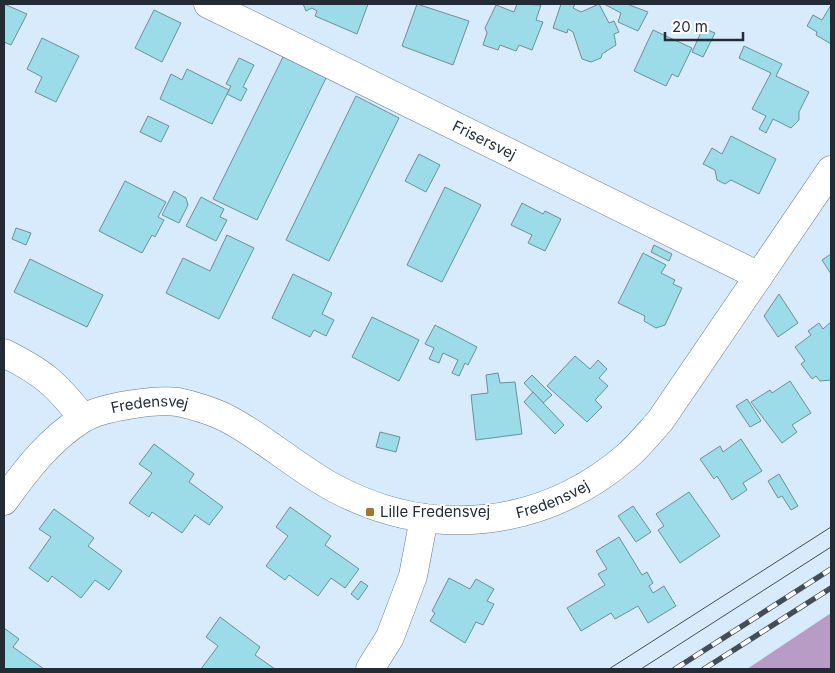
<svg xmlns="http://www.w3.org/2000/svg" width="835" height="673" font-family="Inter,sans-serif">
<rect width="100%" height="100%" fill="#d8ebfc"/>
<polygon fill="#b89cc6" points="831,613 831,669 747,669"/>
<g fill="#9cdce9" stroke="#6d8f96">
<polygon points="4,4 27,14 11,45 4,42"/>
<polygon points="303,4 368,4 357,34 315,16 317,11 312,8 306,11"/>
<polygon points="417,4 469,21 453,65 402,46"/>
<polygon points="517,4 541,5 536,20 543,22 532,50 519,45 516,51 500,45 498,50 483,45 487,33 485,28 496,5 514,12"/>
<polygon points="561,4 575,4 573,8 581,12 599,4 609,23 614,21 619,32 614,34 616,45 602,54 601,58 591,62 582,59 573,32 568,29 567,33 553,28"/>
<polygon points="604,4 627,4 648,12 638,31 618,22 621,13"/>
<polygon points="831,5 831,44 816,35 817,32 807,26 813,15 822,20"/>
<polygon points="154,10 181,23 162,62 135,48"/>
<polygon points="703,28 715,33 703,57 692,52"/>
<polygon points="653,30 692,48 678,77 672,74 666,86 634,71"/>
<polygon points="42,38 79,56 56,102 35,92 42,77 27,69"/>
<polygon points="744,46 782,64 776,76 809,92 799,112 799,120 791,128 773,119 766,133 759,129 766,116 752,109 771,73 739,58"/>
<polygon points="284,55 327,76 257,220 213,199"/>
<polygon points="239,58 254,65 243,87 247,89 241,101 227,94 231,86 226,84"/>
<polygon points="187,69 229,90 212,124 160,99 171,74 182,80"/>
<polygon points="356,96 399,118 329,261 286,240"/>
<polygon points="148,116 169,126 161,142 140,132"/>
<polygon points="731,136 776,159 759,194 731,180 725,184 717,180 715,170 703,164 712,148 722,154"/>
<polygon points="419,154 440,165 426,192 405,181"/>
<polygon points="125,181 166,202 158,217 164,220 155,237 152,235 142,253 99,231"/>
<polygon points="445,187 481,205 442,282 407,265"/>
<polygon points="174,191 186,198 188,205 179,223 162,215"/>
<polygon points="201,197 224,209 220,217 227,220 216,241 186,226"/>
<polygon points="522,203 543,214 545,211 561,219 545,251 528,243 532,235 511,225"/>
<polygon points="16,228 31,233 26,245 12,239"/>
<polygon points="227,235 254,248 219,319 166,293 183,258 210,271"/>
<polygon points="654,245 672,254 669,261 651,252"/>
<polygon points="643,253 666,265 661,273 675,280 673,284 682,288 665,325 656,328 644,321 645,316 618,303"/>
<polygon points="831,254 831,274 822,260"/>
<polygon points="30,259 103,295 87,327 14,292"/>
<polygon points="293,274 332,293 322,314 334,320 326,336 314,330 310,337 272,318"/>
<polygon points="779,294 798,323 778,337 764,316"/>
<polygon points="372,317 419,340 399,381 352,357"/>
<polygon points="831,322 831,380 820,381 816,376 812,379 801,364 805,361 795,347 811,335 808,331 819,323 823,329"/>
<polygon points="435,325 477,347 468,365 465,363 459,376 452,373 458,360 443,353 439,363 429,359 434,348 425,344"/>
<polygon points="575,356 590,369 598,360 607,369 599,378 608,386 595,400 602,407 587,422 547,386"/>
<polygon points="498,373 500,383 515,382 522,434 476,440 471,395 488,393 486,375"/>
<polygon points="532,375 552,395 543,403 524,383"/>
<polygon points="790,381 811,413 792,425 797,432 782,443 751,402 770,390 772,393"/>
<polygon points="533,392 564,425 555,434 524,402"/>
<polygon points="747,399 761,421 750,427 736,406"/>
<polygon points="380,432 400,437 396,452 376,447"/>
<polygon points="741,439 762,471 743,483 747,490 732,500 717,476 714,479 700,459 720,446 723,452"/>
<polygon points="154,444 194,474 189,482 223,507 209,525 195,515 182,533 152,512 149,517 129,503 152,473 139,464"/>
<polygon points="779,474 798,506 791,510 782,496 778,498 768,481"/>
<polygon points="689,492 720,536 680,563 658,530 664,526 656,514"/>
<polygon points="633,506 651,532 636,542 618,516"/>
<polygon points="290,507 331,536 325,545 359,569 345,588 331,578 318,596 289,575 285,580 266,566 288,536 276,527"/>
<polygon points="54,509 94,538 88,546 122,571 109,590 95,580 81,598 52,576 48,582 29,568 51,537 39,529"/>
<polygon points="619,537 642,575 647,572 653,583 649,586 653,593 664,586 676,606 648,623 638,606 615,619 611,613 581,631 567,608 605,585 598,574 607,569 596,551"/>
<polygon points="449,578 470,589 476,579 494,589 487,601 494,604 483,625 476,622 465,643 430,621 435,613 432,611"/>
<polygon points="361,581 368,586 358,600 351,594"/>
<polygon points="220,617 260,647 255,655 275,669 201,669 218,646 206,637"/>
<polygon points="4,628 19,639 13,647 44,669 4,669"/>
</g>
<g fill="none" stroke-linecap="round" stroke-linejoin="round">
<g stroke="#657a8d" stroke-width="29">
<g id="minor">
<path id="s1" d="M208,4L759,276"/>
<path d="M4,353C44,373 55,383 83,418"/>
<polyline points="370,669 390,637 413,576 424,518"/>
</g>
</g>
<g stroke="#657a8d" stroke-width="29">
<g id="tertiary">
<path id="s2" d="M4,501C26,470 49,440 82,419C101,407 155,399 178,402C193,405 215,412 228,419C266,439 298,469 336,489C433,540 543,528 626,457C638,447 649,433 660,421L831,170"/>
</g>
</g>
<use href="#minor" stroke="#fff" stroke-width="28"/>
<use href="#tertiary" stroke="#fff" stroke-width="28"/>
<g stroke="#434d57" stroke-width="1">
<polyline points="609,669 831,527"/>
<polyline points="641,669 831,547"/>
</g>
<g stroke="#434d57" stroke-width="5.5">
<g id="rail">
<polyline points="675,669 831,569"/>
<polyline points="704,669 831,588"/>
</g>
</g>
<use href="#rail" stroke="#fff" stroke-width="4" stroke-dasharray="11" stroke-linecap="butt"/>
</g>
<rect fill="#a5752a" stroke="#fff" stroke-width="2" x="365" y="507" width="10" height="10" rx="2.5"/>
<g text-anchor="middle" stroke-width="4" stroke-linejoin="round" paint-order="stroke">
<g font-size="15" fill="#232c34" stroke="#fff">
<text dy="5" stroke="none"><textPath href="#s1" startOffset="308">Frisersvej</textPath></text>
<text dy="5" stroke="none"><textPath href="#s2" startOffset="184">Fredensvej</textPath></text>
<text dy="5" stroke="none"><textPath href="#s2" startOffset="619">Fredensvej</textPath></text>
</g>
<g font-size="15" fill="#232c34" stroke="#fff" text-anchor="start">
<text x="380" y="517">Lille Fredensvej</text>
</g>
</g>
<rect width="835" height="673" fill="none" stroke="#232c34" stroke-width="10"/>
<path d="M665 32v8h78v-8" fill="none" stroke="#232c34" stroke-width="2.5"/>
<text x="672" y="32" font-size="15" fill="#232c34" stroke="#ffffff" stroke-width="4" paint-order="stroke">20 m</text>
</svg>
